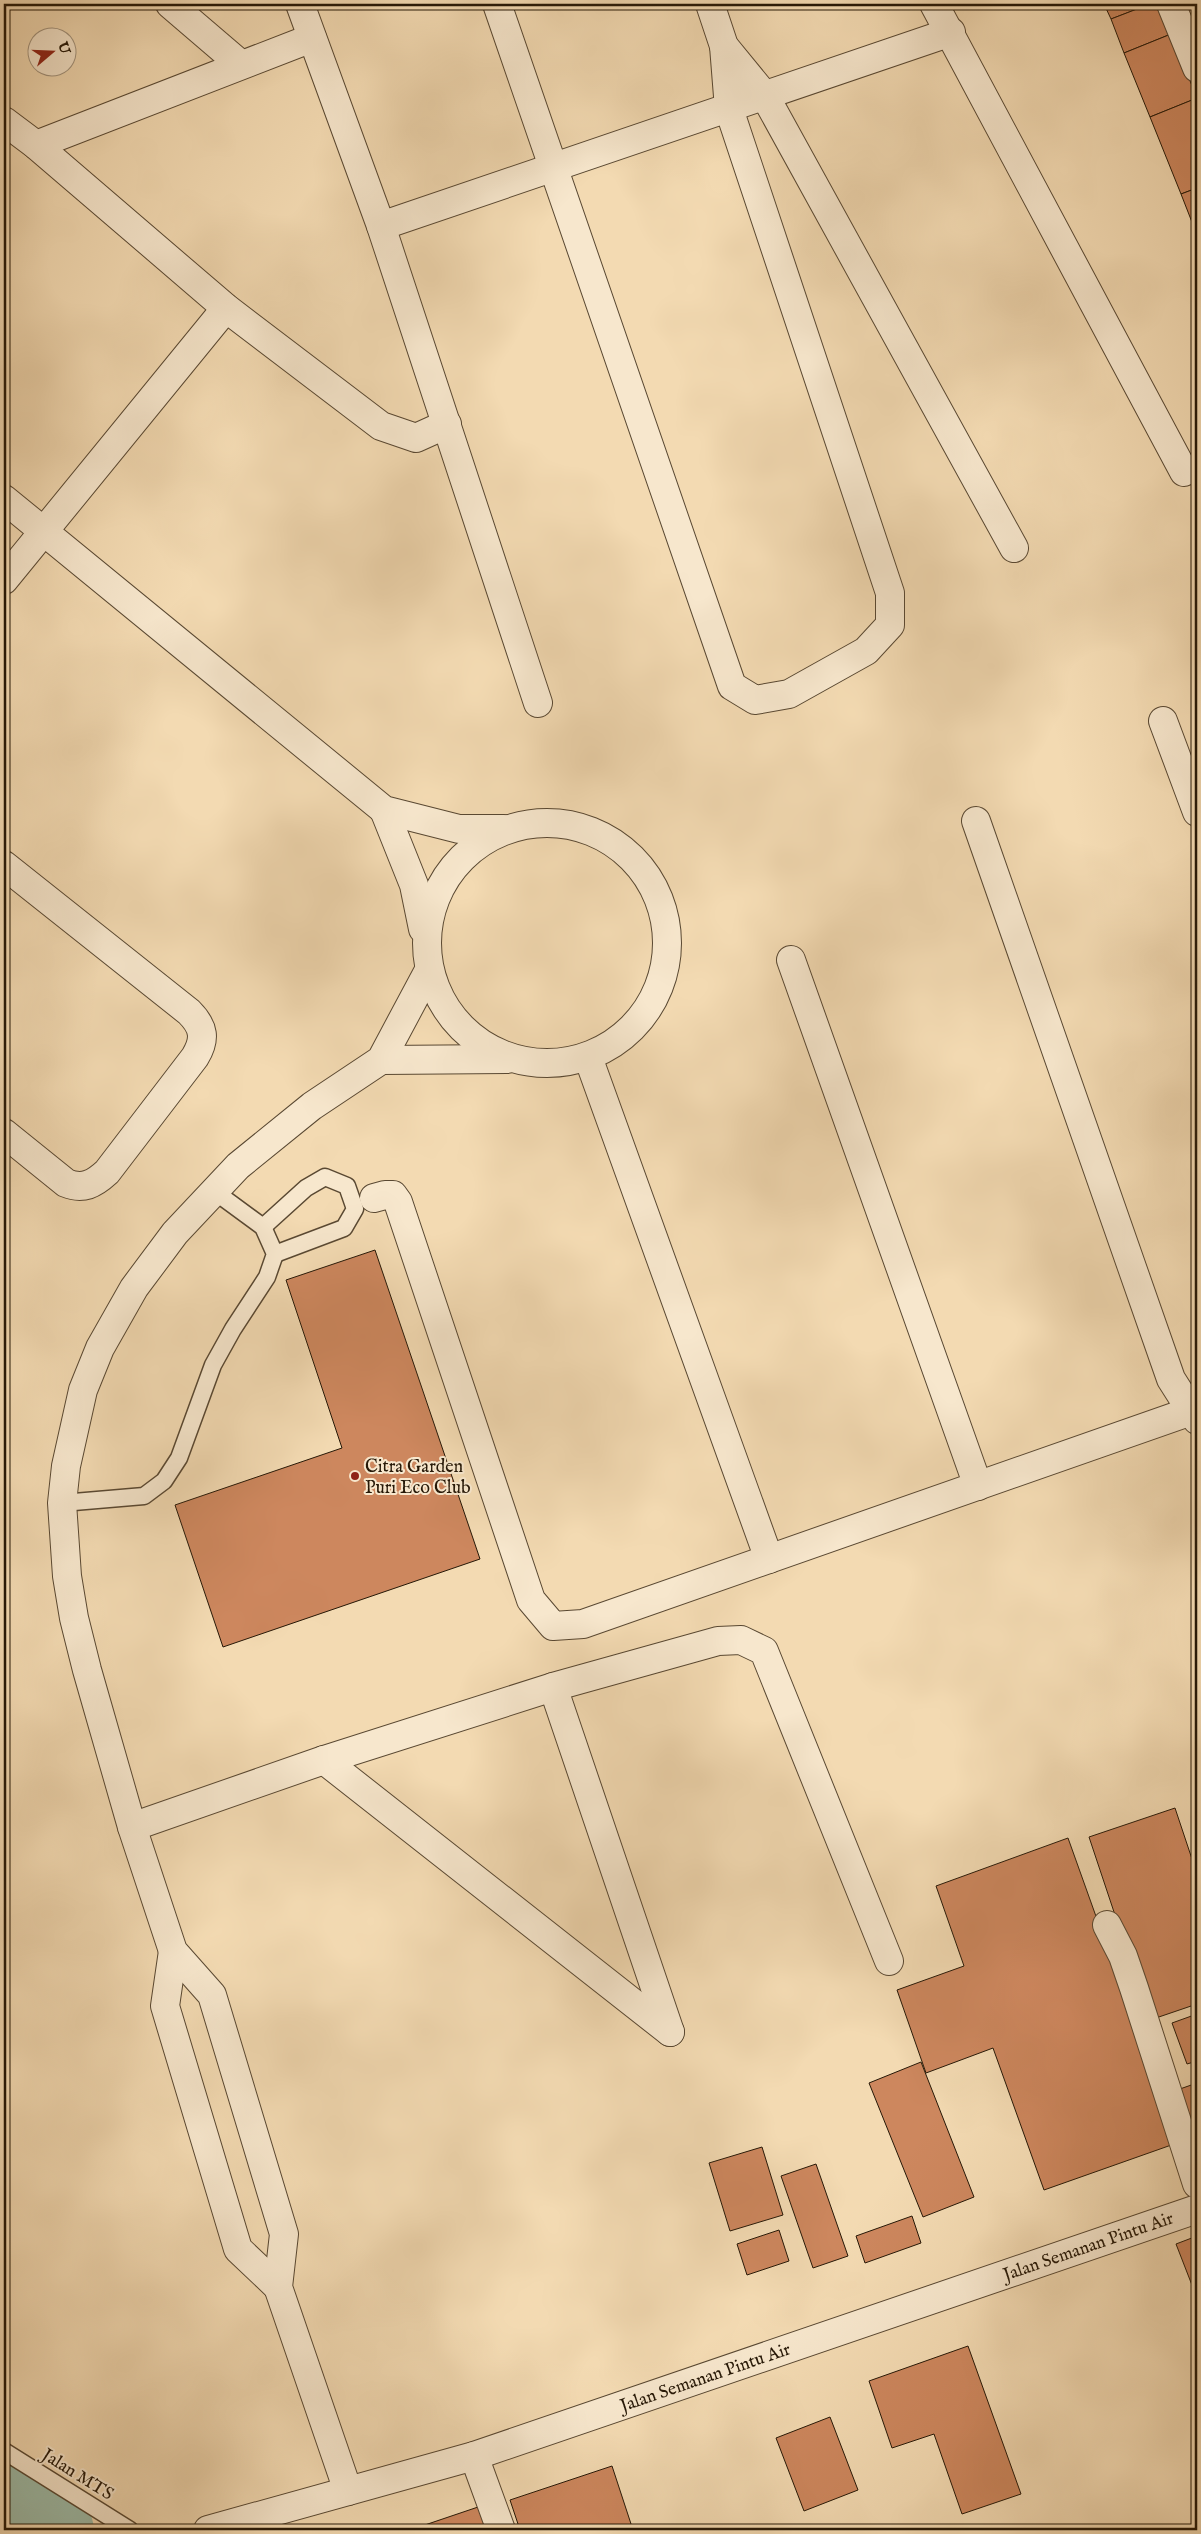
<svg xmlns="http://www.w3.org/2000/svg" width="1201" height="2534" font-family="'IM FELL English',serif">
<rect width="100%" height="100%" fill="#f3dab2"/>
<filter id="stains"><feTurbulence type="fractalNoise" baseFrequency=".004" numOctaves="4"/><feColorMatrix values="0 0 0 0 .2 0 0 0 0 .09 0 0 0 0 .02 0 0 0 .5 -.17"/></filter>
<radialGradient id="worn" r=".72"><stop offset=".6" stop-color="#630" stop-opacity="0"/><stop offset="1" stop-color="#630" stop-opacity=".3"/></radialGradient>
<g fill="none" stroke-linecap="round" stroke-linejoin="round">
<polyline stroke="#9cbba8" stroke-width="70" points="4,2489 59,2530"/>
</g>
<g fill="#cd875e" stroke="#261807">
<polygon points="1104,4 1150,4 1111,19"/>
<polygon points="1150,4 1159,4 1171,34 1124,53 1111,19"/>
<polygon points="1171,34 1197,98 1150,117 1124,53"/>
<polygon points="1197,98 1197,188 1181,194 1150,117"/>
<polygon points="1197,188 1197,235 1181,194"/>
<polygon points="375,1250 480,1559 223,1647 175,1505 342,1448 286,1280"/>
<polygon points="1175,1808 1197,1874 1197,2004 1150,2020 1089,1837"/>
<polygon points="1068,1838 1177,2143 1044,2190 993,2048 926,2073 897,1990 964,1966 936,1886"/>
<polygon points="1197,2014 1197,2061 1187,2064 1172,2023"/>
<polygon points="921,2062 974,2197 923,2217 869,2083"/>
<polygon points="1197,2083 1197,2145 1177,2090"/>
<polygon points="762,2147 783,2215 730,2231 709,2163"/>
<polygon points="816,2164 848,2256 813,2268 781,2176"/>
<polygon points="912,2216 921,2243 865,2263 856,2236"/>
<polygon points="779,2230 789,2261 747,2275 737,2244"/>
<polygon points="1197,2236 1197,2298 1176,2244"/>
<polygon points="968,2346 1021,2494 962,2514 934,2434 892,2448 869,2381"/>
<polygon points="830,2417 858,2490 804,2511 776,2438"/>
<polygon points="612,2466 633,2530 520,2530 510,2500"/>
<polygon points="484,2505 492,2530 410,2530"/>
</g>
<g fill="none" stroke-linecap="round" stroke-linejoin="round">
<g stroke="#594832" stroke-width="19">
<g id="service">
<polyline points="263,1227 306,1188 325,1177 347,1186 355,1209 344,1228 275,1254"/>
<polyline points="62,1503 144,1496 164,1481 179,1458 213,1365 233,1329 267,1277 275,1254 263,1227 214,1191"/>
<polyline points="4,2451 130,2530"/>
</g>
</g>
<g stroke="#594832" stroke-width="30">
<g id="minor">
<polyline points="170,4 240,64"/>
<polyline points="300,4 381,226 538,703"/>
<polyline points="497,4 732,686 755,700 789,694 866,651 890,625 890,593 729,109 724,46"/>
<polyline points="710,4 724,46 765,96 1014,548"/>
<polyline points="934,4 1184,472"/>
<polyline points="1171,4 1197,68"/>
<polyline points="4,121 36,145 226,308 381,426 416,438 447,424"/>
<polyline points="36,145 312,38"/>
<polyline points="381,226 951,32"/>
<polyline points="4,499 384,810 459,829 504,829"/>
<polyline points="4,580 226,308"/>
<polyline points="1163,721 1197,812"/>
<polyline points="384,810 414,885 423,929"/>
<polyline points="976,821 1171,1379 1197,1420"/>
<circle cx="547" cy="943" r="120"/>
<path d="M4,865L189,1012C204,1027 206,1039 195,1057L107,1172C94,1184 83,1190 66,1183L4,1133"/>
<polyline points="791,960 978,1486"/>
<polyline points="588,1057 769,1559"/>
<polyline points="381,1060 507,1059"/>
<polyline points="374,1198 385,1195 393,1195 398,1202 531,1600 553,1626 583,1624 1197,1409"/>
<polyline points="553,1687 670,2032"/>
<polyline points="324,1760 670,2032"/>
<polyline points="132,1827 324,1760 553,1687 718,1641 741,1640 764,1651 889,1961"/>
<polyline points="1107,1925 1123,1956 1134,1988 1197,2184"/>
<polyline points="173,1951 165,2006 238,2249 278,2287"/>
<polyline points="474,2456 501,2530"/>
<polyline points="348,2491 278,2287 284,2234 212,1995 173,1951 132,1827 87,1670 74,1618 67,1576 62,1503 66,1466 83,1390 100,1348 134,1288 175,1233 238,1166 312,1106 381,1060 429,970"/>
<polyline points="208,2530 474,2456 1197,2209"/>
</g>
</g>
<use href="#service" stroke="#f7e7cd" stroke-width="16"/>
<use href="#minor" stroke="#f7e7cd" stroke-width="28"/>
</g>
<circle fill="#8f2418" stroke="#f7e7cd" stroke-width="2" cx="355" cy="1476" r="5"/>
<g text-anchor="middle" stroke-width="4" stroke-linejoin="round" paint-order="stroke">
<g font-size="18" fill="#261807" stroke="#f7e7cd" text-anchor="start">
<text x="365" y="1472">Citra Garden<tspan x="365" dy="21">Puri Eco Club</tspan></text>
</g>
<g font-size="18" fill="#261807" stroke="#f7e7cd">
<text transform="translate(1088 2246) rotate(-19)" y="6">Jalan Semanan Pintu Air</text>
<text transform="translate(705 2377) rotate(-19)" y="6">Jalan Semanan Pintu Air</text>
<text transform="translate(78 2474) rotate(32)" y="6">Jalan MTS</text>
</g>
</g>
<rect width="1201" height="2534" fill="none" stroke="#f3dab2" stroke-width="20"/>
<rect x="5" y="5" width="1191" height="2524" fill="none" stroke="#261807" stroke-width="2.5"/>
<rect x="10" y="10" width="1181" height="2514" fill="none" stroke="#261807"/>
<g transform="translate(52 52) rotate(71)"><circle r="24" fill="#f7e7cd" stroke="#a3947e"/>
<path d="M0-4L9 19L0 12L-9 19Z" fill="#8f2418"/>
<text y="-8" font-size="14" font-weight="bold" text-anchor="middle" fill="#261807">U</text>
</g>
<rect width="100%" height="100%" filter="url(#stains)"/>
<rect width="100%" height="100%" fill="url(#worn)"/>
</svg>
